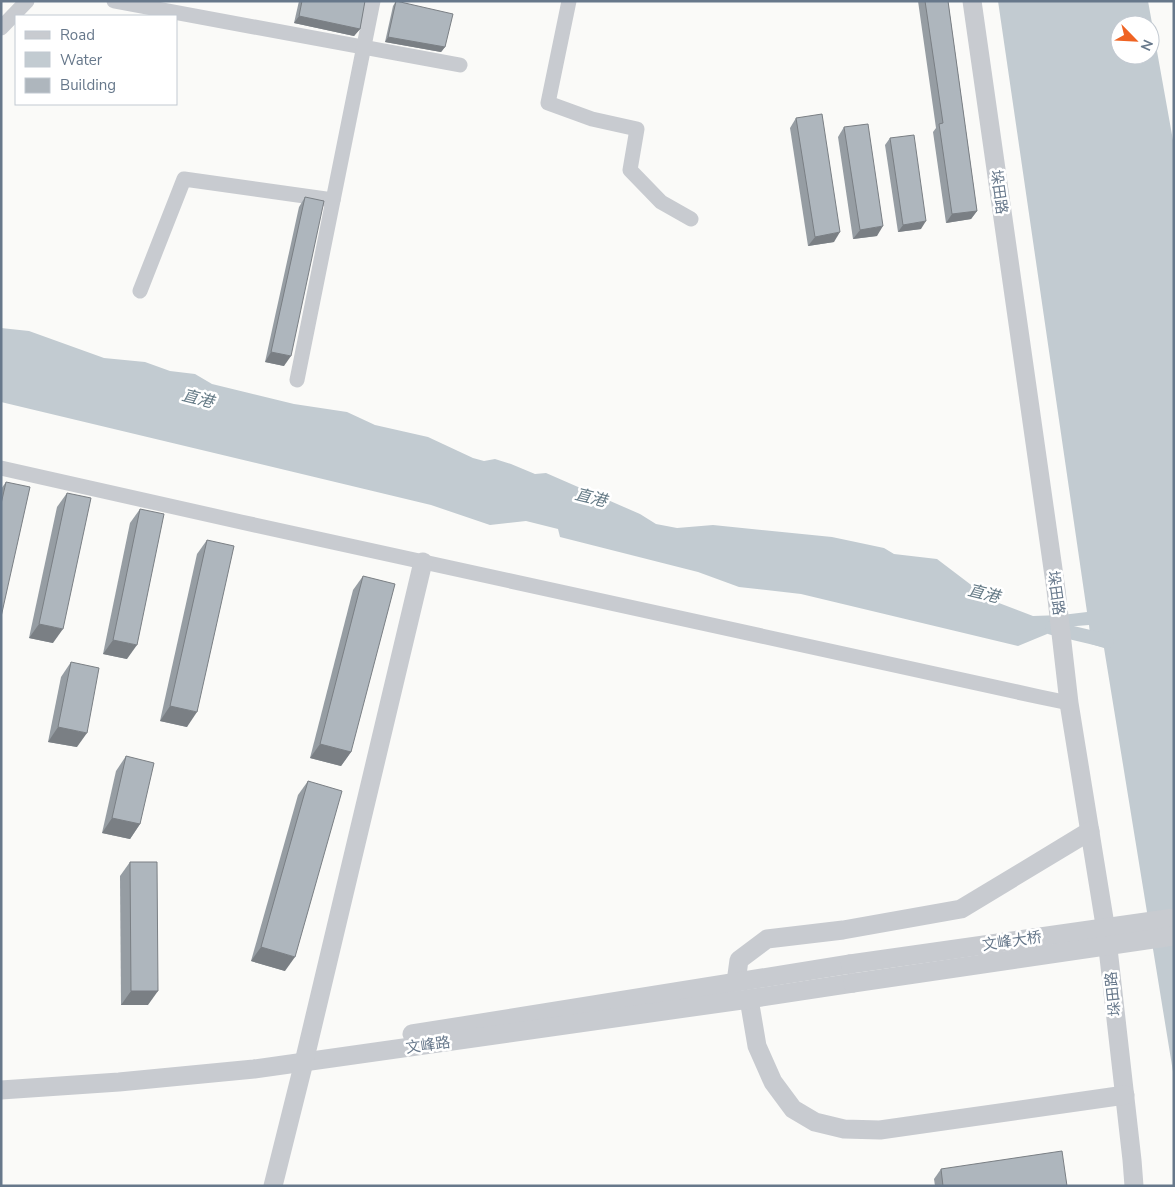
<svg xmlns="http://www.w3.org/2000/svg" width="1175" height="1187" font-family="'Nunito Sans','Noto Sans SC',sans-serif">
<rect width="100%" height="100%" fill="#fafaf8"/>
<path fill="#c2cbd1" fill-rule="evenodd" d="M998,1H1148L1174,146V1078L1104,648L1091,644L1089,625L1064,627L1018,646L801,594L739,587L698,572L560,537L558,529L526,521L490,525L431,505L1,402V328L29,331L104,358L145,362L170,371L195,374L212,384L294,404L347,412L375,425L428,437L473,458L484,461L495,459L511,464L535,474L546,473L640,514L656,524L677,528L713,525L832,537L884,548L894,554L937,559L991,600L1033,616L1062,615L1087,612ZM1120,25H1150V55H1120Z"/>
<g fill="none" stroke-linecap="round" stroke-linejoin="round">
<polyline stroke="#c2cbd1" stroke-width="14" points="1052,628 1107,641"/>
<g stroke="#c8cbd0" stroke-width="15">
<polyline points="114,1 460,65"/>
<polyline points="569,1 548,103 592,119 637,129 630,170 661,202 691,219"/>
<polyline points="1,28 27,1"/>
<polyline points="140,291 184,179 333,200"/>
<polyline points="297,380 373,1"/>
<polyline points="1,468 241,522 1040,697 1069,703"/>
</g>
<g stroke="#c8cbd0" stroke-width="19">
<polyline points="972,1 1056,590 1069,703 1106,931 1132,1160 1134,1186"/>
<polyline points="736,982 739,960 767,939 843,930 961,909 1090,831"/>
<polyline points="749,999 757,1046 773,1082 793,1109 815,1122 844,1129 880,1130 1125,1095"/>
<polyline points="412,1034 850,964"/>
<polyline points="1,1090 119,1082 254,1069 749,999 853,983"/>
<polyline points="273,1186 304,1062 423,562"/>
</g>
<g stroke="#c8cbd0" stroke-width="19">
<polyline points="850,964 1174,918"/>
<polyline points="853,983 1174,936"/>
</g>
</g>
<g fill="#969da3">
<polygon points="299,1 365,1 360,29 354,36 294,23"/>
<polygon points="396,1 445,47 441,52 385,42 393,6"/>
<polygon points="918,1 948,1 977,211 971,219 946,223 933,132 936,128"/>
<polygon points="796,118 834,242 808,246 790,128"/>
<polygon points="844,127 877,236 853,239 838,137"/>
<polygon points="890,138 921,229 898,232 885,145"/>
<polygon points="305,197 284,366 265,362 299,207"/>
<polygon points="6,482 1,617 1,489"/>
<polygon points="67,493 53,643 29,638 57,507"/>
<polygon points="140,509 127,659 103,654 130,523"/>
<polygon points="207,540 187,727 160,721 197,554"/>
<polygon points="363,576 351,752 341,766 310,758 353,590"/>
<polygon points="71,662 77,747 48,742 61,677"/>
<polygon points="126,756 140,824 130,839 102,833 116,771"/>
<polygon points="308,781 285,971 251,961 298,795"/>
<polygon points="130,862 148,1005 121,1005 120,876"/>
<polygon points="941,1169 1067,1186 935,1186 934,1179"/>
</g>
<g fill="#7a7f84">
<polygon points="299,16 360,29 354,36 294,23"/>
<polygon points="388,37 445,47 441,52 385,42"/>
<polygon points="977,211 971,219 946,223 952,214"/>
<polygon points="926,221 921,229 898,232 903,225"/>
<polygon points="883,226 877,236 853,239 860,230"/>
<polygon points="840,232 834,242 808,246 815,237"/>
<polygon points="271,352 291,356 284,366 265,362"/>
<polygon points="39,624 63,629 53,643 29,638"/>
<polygon points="113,640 137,645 127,659 103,654"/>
<polygon points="170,706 197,712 187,727 160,721"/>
<polygon points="58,727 87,733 77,747 48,742"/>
<polygon points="320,744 351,752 341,766 310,758"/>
<polygon points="112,818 140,824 130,839 102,833"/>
<polygon points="261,947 295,957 285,971 251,961"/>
<polygon points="131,991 158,991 148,1005 121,1005"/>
</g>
<g fill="#aeb6bd" stroke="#7a7f84">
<polygon points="302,1 365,1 360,29 299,16"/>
<polygon points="396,1 453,14 445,47 388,37"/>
<polygon points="925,1 948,1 977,211 952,214 939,124 943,123"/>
<polygon points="822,114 840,232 815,237 796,118"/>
<polygon points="868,124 883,226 860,230 844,127"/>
<polygon points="914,135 926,221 903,225 890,138"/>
<polygon points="305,197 324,201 291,356 271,352"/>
<polygon points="6,482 30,487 1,617 1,504"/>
<polygon points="67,493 91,498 63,629 39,624"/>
<polygon points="140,509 164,514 137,645 113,640"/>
<polygon points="207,540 234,546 197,712 170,706"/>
<polygon points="363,576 395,584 351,752 320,744"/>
<polygon points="71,662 99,668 87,733 58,727"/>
<polygon points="126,756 154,763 140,824 112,818"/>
<polygon points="308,781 342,791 295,957 261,947"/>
<polygon points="130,862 157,862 158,991 131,991"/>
<polygon points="1062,1151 1067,1186 943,1186 941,1169"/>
</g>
<g text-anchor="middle" stroke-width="5" stroke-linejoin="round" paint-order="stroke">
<g font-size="15" fill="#67788b" stroke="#fff">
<text transform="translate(999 192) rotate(82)" y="5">垛田路</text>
<text transform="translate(1056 593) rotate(82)" y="5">垛田路</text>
<text transform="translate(1012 941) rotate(-8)" y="5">文峰大桥</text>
<text transform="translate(1113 994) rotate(-96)" y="5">垛田路</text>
<text transform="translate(428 1045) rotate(-8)" y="5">文峰路</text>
</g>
<g font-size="16" font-style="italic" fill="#637985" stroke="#fff">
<text transform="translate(198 398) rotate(14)" y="6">直港</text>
<text transform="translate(591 497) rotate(14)" y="6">直港</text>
<text transform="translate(984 593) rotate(14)" y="6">直港</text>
</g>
</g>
<rect width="1175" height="1187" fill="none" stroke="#67788b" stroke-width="5"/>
<rect x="15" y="15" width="162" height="90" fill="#ffffff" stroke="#c2c9d1"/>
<rect x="25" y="31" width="25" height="8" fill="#c8cbd0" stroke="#c2c9d1"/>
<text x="60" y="40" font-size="15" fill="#67788b">Road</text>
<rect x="25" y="52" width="25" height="15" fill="#c2cbd1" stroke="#c2c9d1"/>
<text x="60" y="65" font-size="15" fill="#67788b">Water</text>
<rect x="25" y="78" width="25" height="15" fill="#aeb6bd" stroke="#c2c9d1"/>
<text x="60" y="90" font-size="15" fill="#67788b">Building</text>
<g transform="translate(1135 40) rotate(114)"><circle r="24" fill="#ffffff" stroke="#c2c9d1"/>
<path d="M0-4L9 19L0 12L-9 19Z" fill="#ef6323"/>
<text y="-8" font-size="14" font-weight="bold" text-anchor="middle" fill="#67788b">N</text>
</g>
</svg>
